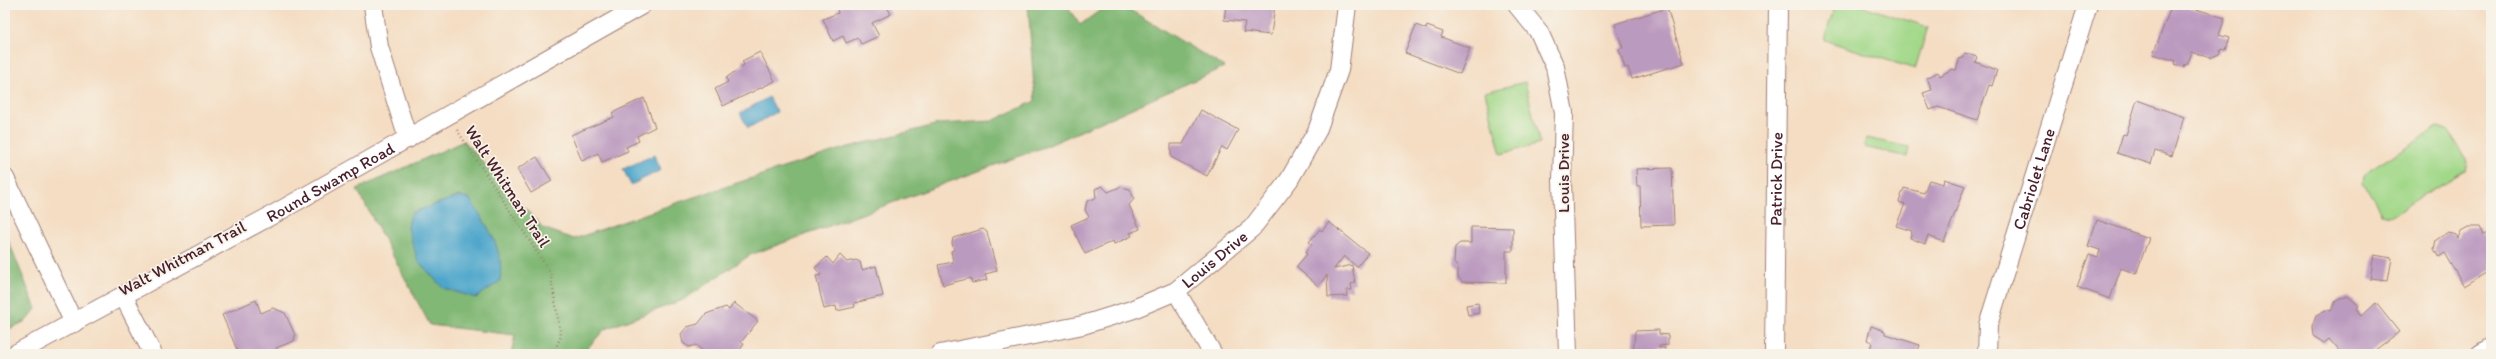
<svg xmlns="http://www.w3.org/2000/svg" width="2496" height="359" font-family="Itim,sans-serif">
<rect width="100%" height="100%" fill="#f7f3e8"/>
<filter id="ink" filterUnits="userSpaceOnUse"><feTurbulence type="fractalNoise" baseFrequency=".025" numOctaves="2"/><feDisplacementMap in="SourceGraphic" scale="8" xChannelSelector="R" yChannelSelector="G"/><feConvolveMatrix kernelMatrix="1 2 1 2 8 2 1 2 1" color-interpolation-filters="sRGB"/></filter>
<filter id="wash" filterUnits="userSpaceOnUse"><feTurbulence type="fractalNoise" baseFrequency=".012" numOctaves="4" result="noise"/><feDisplacementMap in="SourceGraphic" scale="16" xChannelSelector="R" yChannelSelector="G"/><feGaussianBlur stdDeviation="0.9" result="paint"/><feColorMatrix in="noise" values="0 0 0 0 0 0 0 0 0 0 0 0 0 0 0 0 0 1.4 0 .05"/><feComposite in="paint" operator="in"/></filter>
<g filter="url(#wash)">
<rect width="100%" height="100%" fill="#f4ddc2"/>
<g fill="#a2d889" stroke="#767c5a">
<polygon points="1835,5 1859,5 1928,27 1915,69 1824,40"/>
<polygon points="1525,82 1540,144 1501,154 1485,92"/>
<polygon points="2438,127 2447,130 2468,162 2466,171 2390,216 2382,214 2363,183 2364,174"/>
<polygon points="1866,138 1909,147 1907,157 1864,147"/>
</g>
<g fill="#81b875" stroke="#666c50" fill-rule="evenodd">
<path d="M1028,5H1066L1080,25L1107,5H1122L1224,67L1047,146L750,255L683,300L605,329L582,354H511L515,335L430,325L357,189L464,141L543,228L574,239L676,203L841,149L939,124L992,121L1035,101ZM459,196L443,288L442,203Z"/>
<polygon points="5,232 36,309 26,321 5,331"/>
</g>
<g fill="#4ea6cb" stroke="#4c627b">
<polygon points="769,97 777,112 748,128 740,113"/>
<polygon points="654,155 661,170 631,185 623,169"/>
<path d="M459,196L469,198C486,223 505,250 500,281L476,298L443,288L418,261L408,228L411,213Z"/>
</g>
<g id="blocks">
<g fill="#bb9abf">
<polygon points="845,5 886,5 891,14 872,23 879,36 861,44 858,38 846,43 843,36 833,41 823,19 838,13 837,9"/>
<polygon points="1226,5 1275,5 1271,35 1243,32 1245,22 1224,20"/>
<polygon points="2172,5 2183,5 2225,18 2219,35 2229,38 2225,50 2221,49 2219,54 2210,58 2192,52 2187,65 2185,64 2184,67 2175,64 2176,61 2153,54"/>
<polygon points="1667,8 1684,63 1632,79 1628,67 1625,68 1619,49 1623,48 1615,24"/>
<polygon points="1416,25 1426,29 1427,26 1443,32 1441,37 1470,48 1460,74 1405,53"/>
<polygon points="760,52 775,81 723,106 715,89 728,82 726,78 744,65 742,61"/>
<polygon points="1965,53 1977,57 1975,62 1997,70 1992,86 1989,85 1977,120 1938,107 1930,110 1923,93 1932,90 1927,78 1938,72 1940,76 1952,69 1956,70 1960,58 1962,59"/>
<polygon points="644,98 655,127 637,136 639,141 626,147 628,151 602,162 598,153 582,161 571,135 614,117 612,113"/>
<polygon points="2137,100 2184,117 2172,156 2155,151 2151,164 2117,153 2123,134 2126,135"/>
<polygon points="1201,110 1238,130 1227,150 1222,147 1207,176 1171,157 1171,144 1183,144"/>
<polygon points="537,157 552,181 531,193 517,169"/>
<polygon points="1672,168 1674,225 1641,226 1640,186 1637,186 1636,169"/>
<polygon points="1944,179 1965,186 1944,242 1928,236 1925,244 1910,238 1912,231 1896,226 1905,204 1899,202 1904,188 1924,193 1929,180 1943,184"/>
<polygon points="1102,186 1108,192 1120,187 1130,189 1134,199 1129,205 1140,229 1130,233 1132,236 1114,244 1113,241 1085,254 1071,225 1089,217 1085,210 1087,201 1096,198 1095,189"/>
<polygon points="2097,220 2149,238 2136,274 2121,268 2110,299 2077,287 2089,254 2098,257 2100,250 2088,246"/>
<polygon points="1329,222 1368,253 1357,267 1344,256 1334,269 1352,265 1355,283 1351,284 1352,290 1346,290 1347,296 1328,297 1327,275 1318,286 1296,267 1307,254 1305,253 1312,244 1309,242 1320,229 1322,231"/>
<polygon points="1471,227 1513,228 1513,251 1506,251 1506,283 1462,282 1458,277 1458,268 1454,263 1455,247 1460,243 1471,243"/>
<polygon points="2468,227 2480,227 2484,235 2491,230 2491,270 2464,286 2445,253 2439,257 2434,249 2436,240 2448,232 2456,235 2458,238 2461,231"/>
<polygon points="983,229 987,232 997,271 985,274 987,280 972,283 971,278 943,285 938,265 953,262 951,251 954,250 952,243 953,238"/>
<polygon points="840,255 847,262 856,260 860,262 862,270 876,266 883,296 854,303 855,307 837,311 836,306 824,309 816,276 821,275 815,268 827,257 833,264"/>
<polygon points="2374,255 2392,258 2388,281 2370,279"/>
<polygon points="2348,296 2359,306 2357,308 2362,316 2376,303 2399,332 2370,354 2342,354 2329,339 2324,343 2313,336 2312,326 2316,315 2326,310 2331,311 2336,301"/>
<polygon points="256,300 261,313 273,308 285,313 295,335 294,341 276,348 278,353 275,354 239,354 222,315"/>
<polygon points="734,303 758,321 741,342 744,344 737,354 707,354 696,345 689,347 683,343 681,334 687,327 698,324 706,314 726,307 729,310"/>
<polygon points="1478,303 1479,313 1468,315 1466,305"/>
<polygon points="1871,326 1885,331 1885,334 1920,345 1917,354 1869,354 1872,342 1867,340"/>
<polygon points="1659,330 1659,334 1668,335 1668,345 1659,346 1659,348 1665,348 1665,354 1633,354 1635,331"/>
</g>
</g>
</g>
<g filter="url(#ink)">
<use href="#blocks" fill-opacity="0" stroke="#9f7e76" stroke-width="1"/>
<g fill="none" stroke-linecap="round" stroke-linejoin="round">
<g stroke="#9f7e76" stroke-width="20">
<g id="minor">
<polyline points="373,5 379,47 408,139"/>
<polyline points="1517,5 1539,32 1555,67 1564,113 1562,180 1568,354"/>
<polyline points="5,178 74,323"/>
<polyline points="1176,291 1213,354"/>
<polyline points="124,297 153,354"/>
<path id="s1" d="M15,354L276,213L642,5"/>
<path id="s2" d="M940,354L1083,325L1131,310L1176,291L1252,228L1289,180L1317,131L1339,70L1347,5"/>
<path id="s3" d="M1774,354L1778,5"/>
<path id="s4" d="M1987,354L1988,325L2088,5"/>
<polyline points="2480,354 2491,347"/>
</g>
</g>
<polyline stroke="#9f7e76" stroke-width="2.5" stroke-dasharray="1 3" stroke-linecap="butt" points="457,130 550,272 561,336 553,354"/>
<use href="#minor" stroke="#fff" stroke-width="18"/>
</g>
</g>
<g text-anchor="middle" stroke-width="3.5" stroke-linejoin="round" paint-order="stroke">
<g font-size="17" fill="#4a1f2b" stroke="#f7f3e8">
<text transform="translate(1563 173) rotate(-90)" y="6">Louis Drive</text>
<text dy="6" stroke="none"><textPath href="#s4" startOffset="182">Cabriolet Lane</textPath></text>
<text dy="6" stroke="none"><textPath href="#s3" startOffset="175">Patrick Drive</textPath></text>
<text dy="6" stroke="none"><textPath href="#s1" startOffset="359">Round Swamp Road</textPath></text>
<text transform="translate(508 186) rotate(57)" y="6">Walt Whitman Trail</text>
<text transform="translate(182 258) rotate(-28)" y="6">Walt Whitman Trail</text>
<text dy="6" stroke="none"><textPath href="#s2" startOffset="295">Louis Drive</textPath></text>
</g>
</g>
<rect width="2496" height="359" fill="none" stroke="#f7f3e8" stroke-width="20"/>
</svg>
